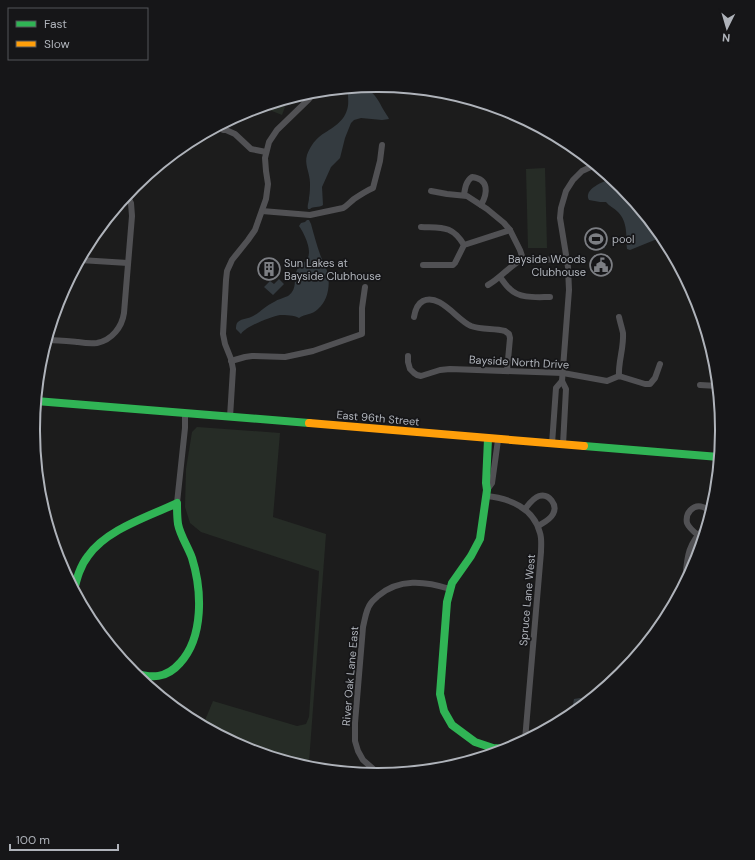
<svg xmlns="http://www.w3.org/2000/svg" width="755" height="860" font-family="'DM Sans',sans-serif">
<rect width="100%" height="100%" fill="#1c1c1c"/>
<g fill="#262c26">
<polygon points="288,99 282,115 262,107"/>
<polygon points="545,168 547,248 528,248 526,169"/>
<polygon points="197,427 280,433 273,517 326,534 309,762 311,768 245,748 203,725 213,701 297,726 306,724 309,717 319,571 201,532 190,523 185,507 186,469 192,432"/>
</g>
<g fill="#343b40">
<path d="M366,90C375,92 379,102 383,109C385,113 388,116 389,119L382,120L361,118L354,120L351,123L345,138L340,158L331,167L322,187L323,205C319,208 313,206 310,209H308C307,205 309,202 309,198C310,192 310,188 310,183C310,173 304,164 307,155C309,149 314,141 319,137C329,129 343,124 347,110C349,105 348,99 348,94C352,89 360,90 366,90Z"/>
<path d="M612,179L621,187L662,237L630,250L627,249C626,236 628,222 618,212C614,208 609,206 606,202H600L589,200C583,189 604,181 612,179Z"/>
<path d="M307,220H309L311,224C314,235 317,246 321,257C323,262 326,266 327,271C331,284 328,301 318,309C312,315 304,314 299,318C294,315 286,315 280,315C271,317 246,326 241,334L236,329C236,327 236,325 237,323C240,319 246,319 251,317C260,313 265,306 274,302C278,299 284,298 288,296C299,288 292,278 298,268C301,265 304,263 307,259C313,251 304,233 299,226L301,223L305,222Z"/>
<polygon points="603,233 605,248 597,250 596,242 588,243 587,236"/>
<polygon points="279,279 284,284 273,295 264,287 270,281 274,284"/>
<polygon points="580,698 588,701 571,715 574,699"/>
</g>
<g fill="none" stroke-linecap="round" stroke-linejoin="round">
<g stroke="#515154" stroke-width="6">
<polyline points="222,125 223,130 226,130 235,134 251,149 266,152"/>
<polyline points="431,191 447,194 467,196 487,209 504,223 510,230 520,250 523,259"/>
<path d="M464,195C465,188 466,181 472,177C489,179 488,193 481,205"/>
<path d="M262,211L310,215L343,208C347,206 350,202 354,199C360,195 366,191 373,188L380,161L382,145"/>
<path d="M421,227C442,228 452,225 464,245"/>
<polyline points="523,259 532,260 567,259"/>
<polyline points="80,260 128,263"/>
<polyline points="423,265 453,265 455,263 464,245 510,230"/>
<path d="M500,277C503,281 506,286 510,289C520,299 537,297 550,297"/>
<path d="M488,285C501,278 510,265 523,259"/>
<path d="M414,317C415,311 417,304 423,301C440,293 457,320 471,326C482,330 494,328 505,331L509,334L510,338L507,371"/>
<path d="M47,340C57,340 67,341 78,342C84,343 90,344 97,343C112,340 122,327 124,313L132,216L131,203L127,195"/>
<polyline points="408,356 408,362 410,369 414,373 417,375 421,376 440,370 450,369 563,373 607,381 619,376 645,384 650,384 655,378 660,364"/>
<polyline points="231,361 245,357 252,356 285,357 313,351 362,334 362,308 365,287"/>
<path d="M619,376C618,362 624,348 623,333C622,328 620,322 619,317"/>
<polyline points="700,385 718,386"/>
<polyline points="230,417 233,369 231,359 225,344 223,334 226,280 227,271 232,260 248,240 255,230 266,199 268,184 266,171 265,158 269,142 277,130 309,99 314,92"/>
<polyline points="552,444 556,388 562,381"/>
<polyline points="563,445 566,389 562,381 569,290 568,267 560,218 561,208 566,191 573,180 582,171 595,165"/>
<polyline points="487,490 492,483 498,440"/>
<path d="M486,496C509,498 534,508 540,533C542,539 541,546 541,552L525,740"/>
<polyline points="177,503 185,428 185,413"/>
<path d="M525,509C529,504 533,498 539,496C549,493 558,505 553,514C550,520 543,523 538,526"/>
<path d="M698,535C694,532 689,528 687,523C685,513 693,504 703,507C706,508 708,510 711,512"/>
<path d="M685,582C687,558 687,544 706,527"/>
<path d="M379,774L363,760L358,751L355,741V723L363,627C365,619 366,609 371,603C373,600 376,598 378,596C399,578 425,581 450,589"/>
</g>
<g stroke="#30b455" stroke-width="8">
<polyline points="36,401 309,423"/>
<polyline points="488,439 486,483 487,490 480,539 471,556 452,583 447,602 440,694 444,711 452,725 475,742 493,748 507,749"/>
<polyline points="584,446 719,457"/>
<path d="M74,590C77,578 80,566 88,556C107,529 148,517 177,503C177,510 177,517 178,524C180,535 188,547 192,558C202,590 204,637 180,663C166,679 152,678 133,673"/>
</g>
<polyline stroke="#ff9f0a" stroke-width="8" points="309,423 584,446"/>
</g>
<defs>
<g id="stadium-ring" transform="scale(1.15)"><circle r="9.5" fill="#161618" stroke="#7c7e83" stroke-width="1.5"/><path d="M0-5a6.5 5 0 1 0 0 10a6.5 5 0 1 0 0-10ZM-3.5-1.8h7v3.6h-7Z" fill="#7c7e83"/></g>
<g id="civic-ring" transform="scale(1.15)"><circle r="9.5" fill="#161618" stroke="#7c7e83" stroke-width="1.5"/><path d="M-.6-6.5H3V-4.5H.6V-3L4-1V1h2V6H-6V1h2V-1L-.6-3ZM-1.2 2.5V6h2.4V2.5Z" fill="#7c7e83"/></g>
<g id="building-ring" transform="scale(1.15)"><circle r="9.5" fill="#161618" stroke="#7c7e83" stroke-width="1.5"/><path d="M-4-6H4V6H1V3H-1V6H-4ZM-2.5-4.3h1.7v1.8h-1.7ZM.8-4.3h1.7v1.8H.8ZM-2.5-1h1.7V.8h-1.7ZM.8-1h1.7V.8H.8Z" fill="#7c7e83"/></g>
</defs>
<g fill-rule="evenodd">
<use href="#stadium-ring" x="596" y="239"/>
<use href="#civic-ring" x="601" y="265"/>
<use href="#building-ring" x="269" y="269"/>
</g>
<g text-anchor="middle" stroke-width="3.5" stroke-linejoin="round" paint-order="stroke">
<g font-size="11" fill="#afb3ba" stroke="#161618" text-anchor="start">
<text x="612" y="243">pool</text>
<text x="586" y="263" text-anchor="end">Bayside Woods<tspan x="586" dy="13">Clubhouse</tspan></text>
<text x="284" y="267">Sun Lakes at<tspan x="284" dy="13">Bayside Clubhouse</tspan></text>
</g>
<g font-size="11" fill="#afb3ba" stroke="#161618">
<text transform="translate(519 362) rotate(3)" y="4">Bayside North Drive</text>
<text transform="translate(378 418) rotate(5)" y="4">East 96th Street</text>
<text transform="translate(527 600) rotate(-85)" y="4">Spruce Lane West</text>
<text transform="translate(350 676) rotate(-85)" y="4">River Oak Lane East</text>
</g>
</g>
<path d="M0 0H755V860H0ZM377 92H378A337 337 0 0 1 715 429V431A337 337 0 0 1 378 768H377A337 337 0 0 1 40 431V429A337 337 0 0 1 377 92Z" fill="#161618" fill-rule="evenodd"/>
<path fill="none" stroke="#afb3ba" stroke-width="2" d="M377 92H378A337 337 0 0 1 715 429V431A337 337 0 0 1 378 768H377A337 337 0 0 1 40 431V429A337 337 0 0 1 377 92Z"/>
<rect x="8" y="8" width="140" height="52" fill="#161618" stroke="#535559"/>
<rect x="16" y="21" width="20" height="6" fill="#30b455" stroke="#535559"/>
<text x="44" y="28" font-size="12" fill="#afb3ba">Fast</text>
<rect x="16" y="41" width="20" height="6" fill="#ff9f0a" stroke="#535559"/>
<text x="44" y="48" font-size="12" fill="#afb3ba">Slow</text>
<g transform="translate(727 28) rotate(185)" stroke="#161618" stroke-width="3" paint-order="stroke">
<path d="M0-3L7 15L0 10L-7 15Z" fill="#afb3ba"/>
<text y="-6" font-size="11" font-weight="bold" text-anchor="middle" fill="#afb3ba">N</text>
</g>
<path d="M10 844v6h108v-6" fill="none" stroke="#afb3ba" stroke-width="2"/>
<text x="16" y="844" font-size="12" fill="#afb3ba" stroke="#161618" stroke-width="3" paint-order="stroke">100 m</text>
</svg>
